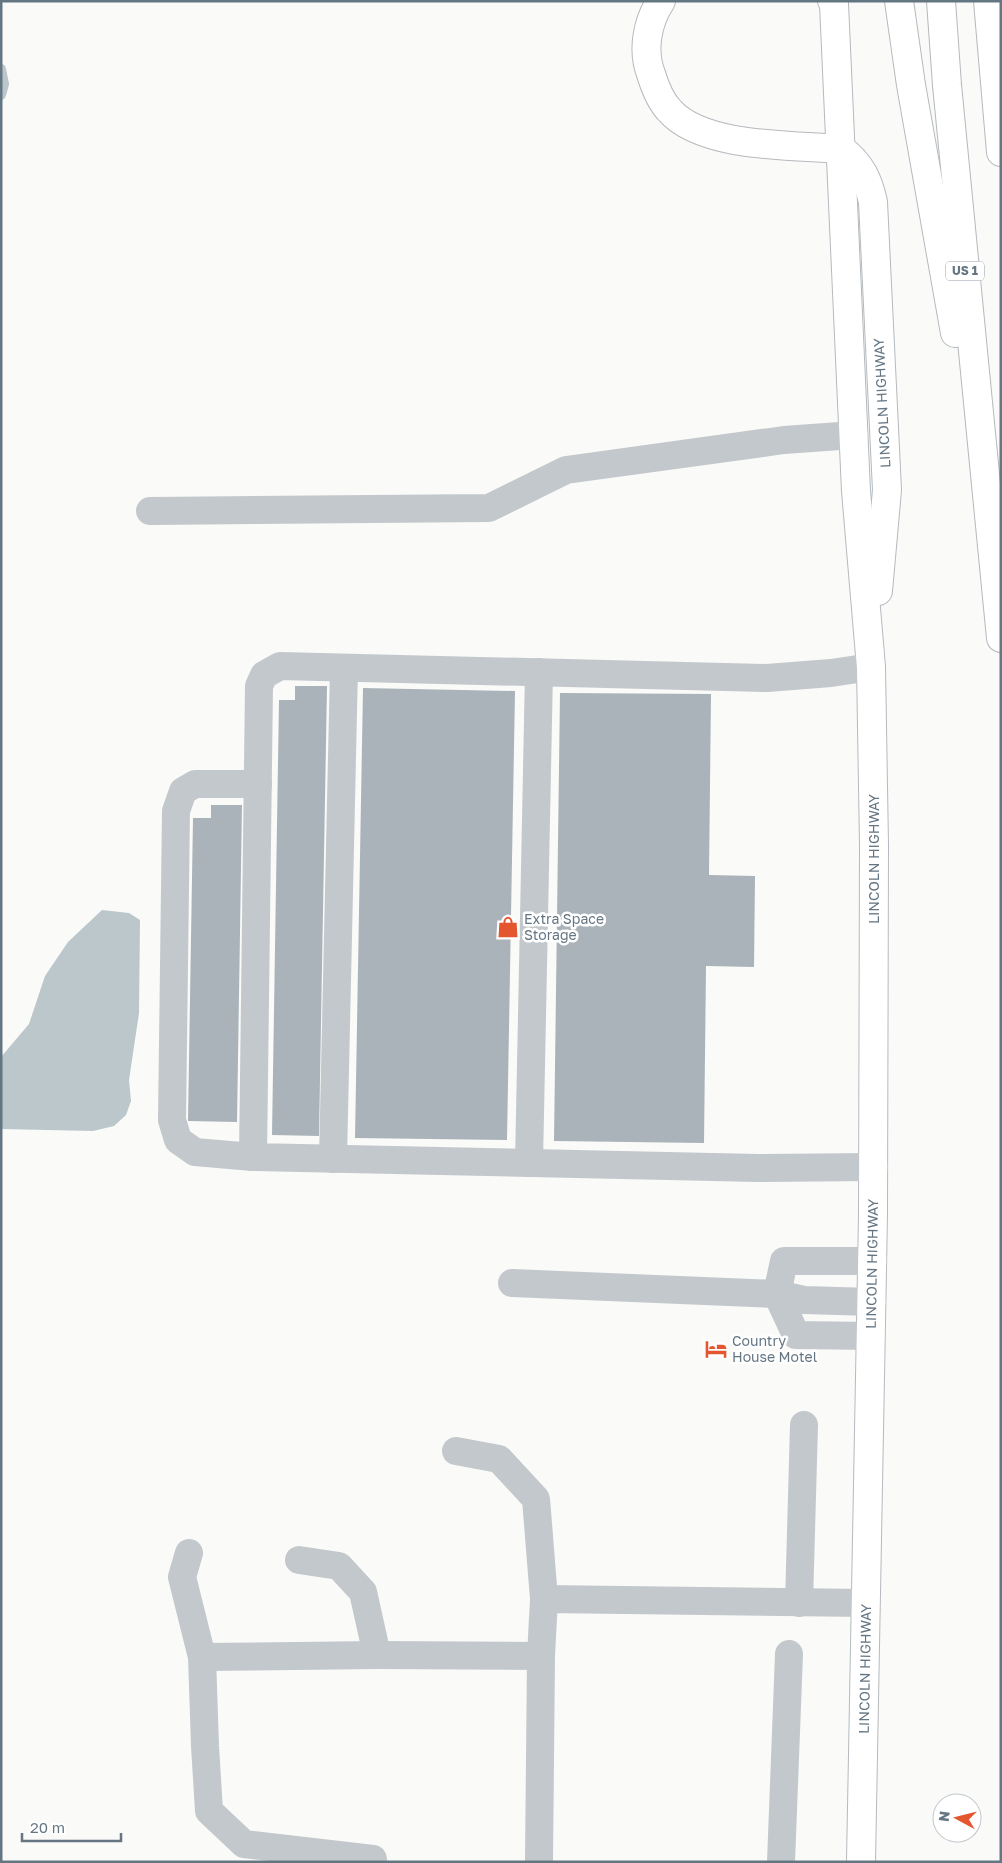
<svg xmlns="http://www.w3.org/2000/svg" width="1002" height="1863" font-family="'Golos Text',sans-serif">
<rect width="100%" height="100%" fill="#fafaf8"/>
<polygon fill="#bbc7cb" points="102,910 129,913 140,920 139,1013 129,1080 131,1101 126,1115 114,1126 93,1131 1,1129 1,1057 29,1024 45,976 68,942"/>
<g fill="none" stroke-linecap="round" stroke-linejoin="round">
<polyline stroke="#bbc7cb" stroke-width="10" points="1,69 4,84 1,95"/>
</g>
<g fill="#aab3b9">
<polygon points="295,686 327,686 319,1136 272,1135 279,700 295,700"/>
<polygon points="363,688 515,691 507,1140 355,1138"/>
<polygon points="560,693 711,694 709,875 755,876 754,967 706,966 704,1143 554,1141"/>
<polygon points="211,805 242,805 237,1122 188,1121 193,818 211,818"/>
</g>
<g fill="none" stroke-linecap="round" stroke-linejoin="round">
<g stroke="#b5babe" stroke-width="30">
<g id="major">
<path d="M661,1C647,22 642,51 651,74C655,87 660,101 670,111C703,148 793,145 841,149C860,163 868,179 873,202L887,490L878,591"/>
<polyline points="832,1 834,4 856,491 871,667 874,845 873,1215 861,1862"/>
</g>
</g>
<g stroke="#b4b9bd" stroke-width="30">
<g id="highway">
<polyline points="834,1 834,4"/>
<polyline points="899,1 911,85 955,333"/>
<polyline points="941,1 947,85 1001,638"/>
<polyline points="988,1 1001,152"/>
</g>
</g>
<g stroke="#c3c8cc" stroke-width="28">
<polyline points="150,511 489,508 566,470 784,440 854,435"/>
<polyline points="871,667 831,673 767,678 280,666 264,675 259,686 253,1157 758,1168 874,1167"/>
<polyline points="253,1157 195,1152 178,1140 172,1120 176,811 183,791 195,784 258,784"/>
<polyline points="333,1159 344,668"/>
<polyline points="529,1163 539,672"/>
<polyline points="512,1283 777,1294 784,1261 873,1261"/>
<polyline points="777,1294 796,1335 871,1336"/>
<polyline points="777,1294 804,1300 872,1302"/>
<polyline points="456,1451 499,1459 536,1499 544,1599"/>
<polyline points="189,1553 182,1577 202,1657 205,1746 209,1811 244,1844 373,1859"/>
<polyline points="299,1560 339,1566 363,1592 377,1655"/>
<polyline points="799,1603 804,1425"/>
<polyline points="202,1657 377,1655 541,1656"/>
<polyline points="539,1862 541,1656 544,1599 866,1603"/>
<polyline points="781,1862 789,1654"/>
</g>
<use href="#major" stroke="#fff" stroke-width="28"/>
<use href="#highway" stroke="#fff" stroke-width="28"/>
</g>
<defs>
<g id="shop-bare" transform="scale(1.725)"><path d="M-5-2.5h2.3a2.7 3.5 0 0 1 5.4 0H5L5.5 6h-11ZM-1.5-2.5h3a1.5 2.3 0 0 0-3 0Z" fill="#e4572e" stroke="#fff" stroke-width="2.5" paint-order="stroke"/></g>
<g id="hotel-bare" transform="scale(1.725)"><path d="M-6-4.5h1.5V1H6V5H4.5V3h-9V5H-6ZM-4 0a1.8 1.8 0 1 1 3.6 0ZM.5 0V-2.5h3Q6-2.5 6 0Z" fill="#e4572e" stroke="#fff" stroke-width="2.5" paint-order="stroke"/></g>
</defs>
<g fill-rule="evenodd">
<use href="#shop-bare" x="508" y="927"/>
<use href="#hotel-bare" x="716" y="1349"/>
</g>
<g text-anchor="middle" stroke-width="5" stroke-linejoin="round" paint-order="stroke">
<rect fill="#fff" stroke="#939fa8" stroke-width="1" x="946" y="261.5" width="38" height="19" rx="4"/>
<g font-size="12" font-weight="bold" fill="#657683">
<text x="965" y="275">US 1</text>
</g>
<g font-size="14" fill="#657683" stroke="#fff">
<text transform="translate(882 403) rotate(-93)" y="5">LINCOLN HIGHWAY</text>
<text transform="translate(874 859) rotate(-90)" y="5">LINCOLN HIGHWAY</text>
<text transform="translate(872 1264) rotate(-89)" y="5">LINCOLN HIGHWAY</text>
<text transform="translate(865 1669) rotate(-89)" y="5">LINCOLN HIGHWAY</text>
</g>
<g font-size="14" fill="#657683" stroke="#fff" text-anchor="start">
<text x="524" y="924">Extra Space<tspan x="524" dy="16">Storage</tspan></text>
<text x="732" y="1346">Country<tspan x="732" dy="16">House Motel</tspan></text>
</g>
</g>
<rect width="1002" height="1863" fill="none" stroke="#657683" stroke-width="5"/>
<g transform="translate(957 1818) rotate(277)"><circle r="24" fill="#ffffff" stroke="#c1c8cd"/>
<path d="M0-4L9 19L0 12L-9 19Z" fill="#e4572e"/>
<text y="-8" font-size="14" font-weight="bold" text-anchor="middle" fill="#657683">N</text>
</g>
<path d="M22 1833v8h99v-8" fill="none" stroke="#657683" stroke-width="2.5"/>
<text x="30" y="1833" font-size="15" fill="#657683" stroke="#ffffff" stroke-width="4" paint-order="stroke">20 m</text>
</svg>
